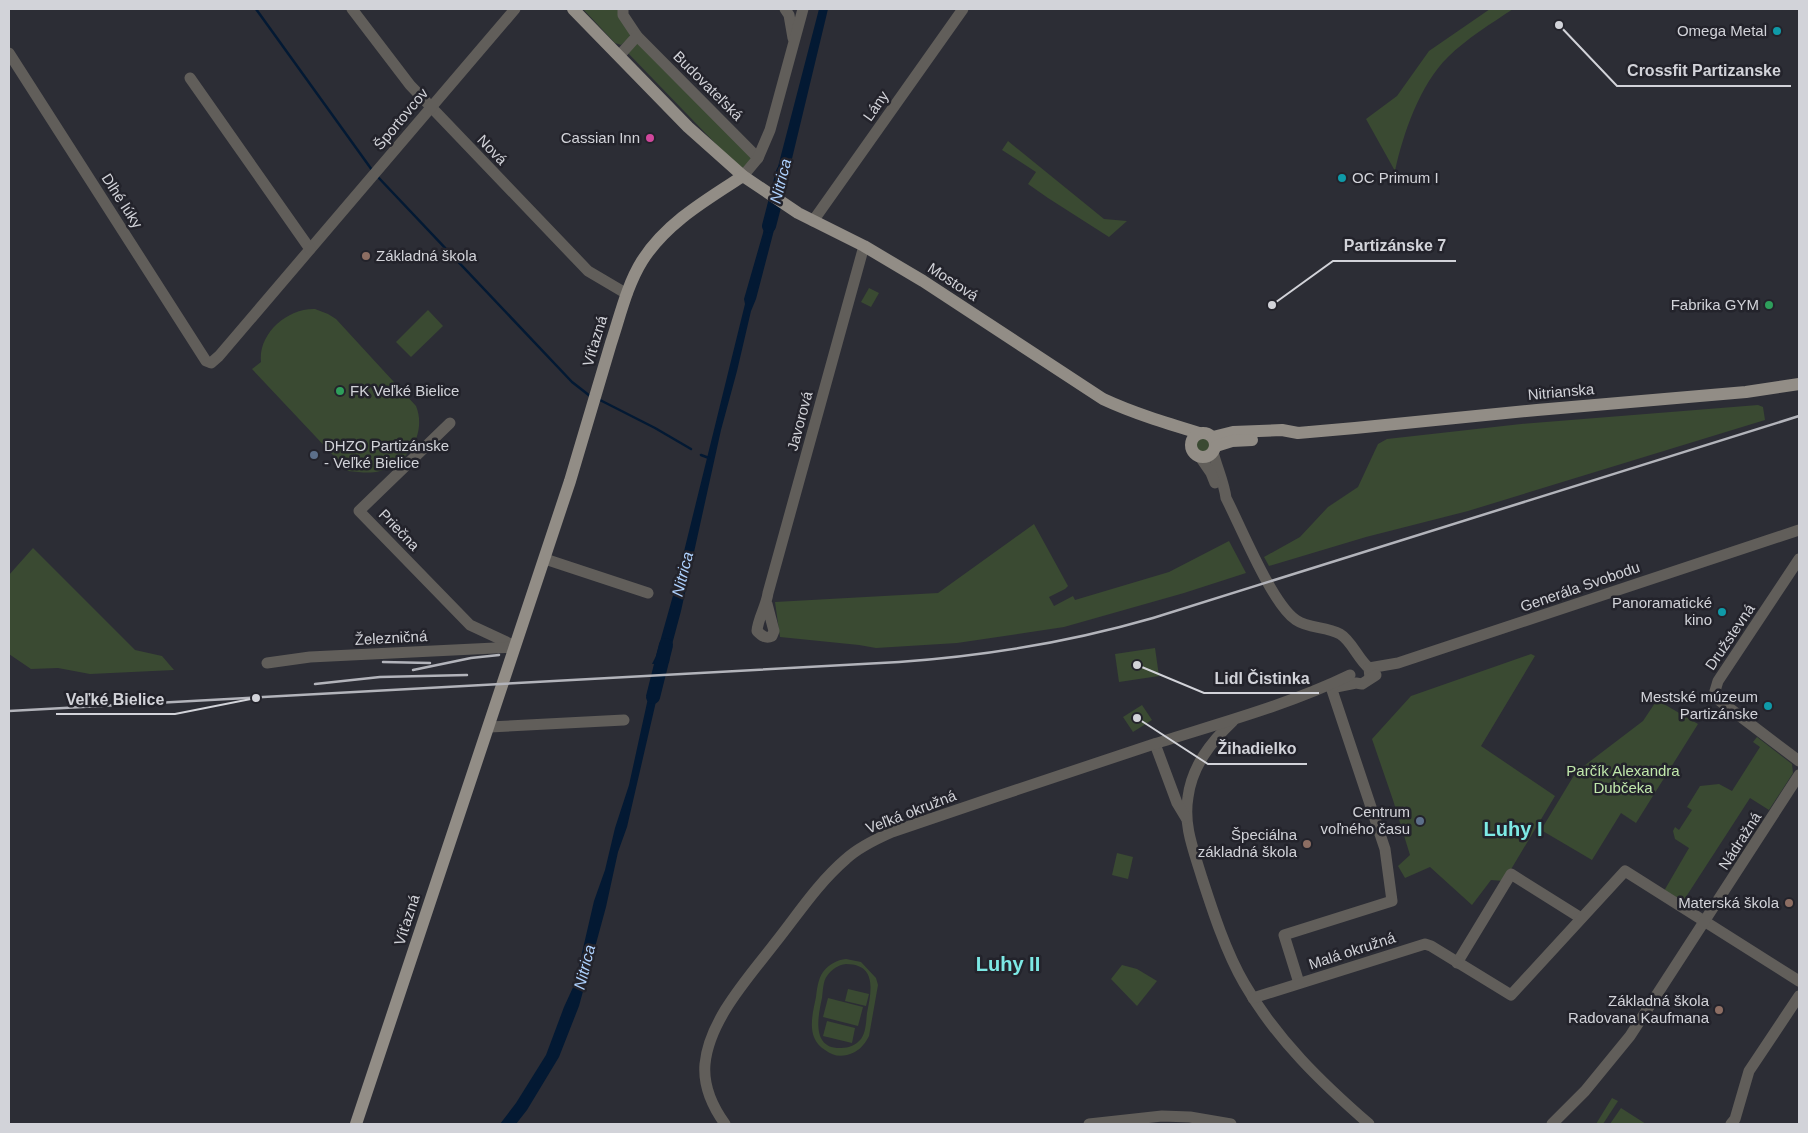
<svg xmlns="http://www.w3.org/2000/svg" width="1808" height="1133" font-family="Helvetica,sans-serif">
<rect width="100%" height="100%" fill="#2c2d35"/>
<g fill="#3a4a32" fill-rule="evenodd">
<polygon points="583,9 619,9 629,26 630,37 621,45 615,43"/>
<path d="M1490,9H1513C1492,23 1466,39 1448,57C1420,84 1403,134 1395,171L1366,119L1397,96L1429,51Z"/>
<polygon points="637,40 753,157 742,171 627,52"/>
<polygon points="1008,141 1104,219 1127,221 1109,237 1048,198 1028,184 1036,172 1002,150"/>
<polygon points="869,288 879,293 871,307 861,302"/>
<path d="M315,309L328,314L336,319L416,406C427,433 408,464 380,471C370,474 359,472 348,471L252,369L261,362C258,334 287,308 315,309Z"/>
<polygon points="428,310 443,326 411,357 396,342"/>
<polygon points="1758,405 1763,407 1765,420 1468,511 1366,537 1269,566 1264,557 1300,537 1328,507 1358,487 1378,444 1387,439 1521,424"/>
<circle cx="1203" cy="445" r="8"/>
<polygon points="1034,524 1068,586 1065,589 1049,597 1054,606 1073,596 1075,600 1169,572 1229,541 1246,573 1184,593 1064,627 957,643 876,648 859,645 780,637 775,602 938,593"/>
<polygon points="33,548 135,650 162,656 174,670 90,674 58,668 31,669 9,654 9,575"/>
<polygon points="1155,648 1159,676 1119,682 1115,654"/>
<polygon points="1531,654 1535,656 1481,746 1555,796 1504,881 1491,880 1472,905 1430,867 1405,878 1398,866 1410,855 1393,800 1372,739 1411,696"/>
<polygon points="1657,700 1698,724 1636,823 1621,813 1592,860 1541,830 1576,772 1643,721"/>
<polygon points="1142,705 1152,720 1133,732 1123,717"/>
<polygon points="1757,737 1792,764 1793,773 1769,810 1750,798 1682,903 1664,891 1689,848 1675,839 1673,831 1675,827 1679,830 1692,810 1687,807 1700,786 1719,784 1732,791 1760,747 1753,742"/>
<polygon points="1117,853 1133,857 1128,879 1112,875"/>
<path d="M846,959L861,962L876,978L878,985L869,1036C864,1046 858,1052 847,1055C838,1057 832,1055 825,1050C806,1038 812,1016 816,997C817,989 818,979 823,972C829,964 837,960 846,959ZM846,964C878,964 871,993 867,1013C866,1022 866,1032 861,1039C856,1045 849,1048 841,1048C811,1049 818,1016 822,998C823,991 823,981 827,976C832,969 838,965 846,964Z"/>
<polygon points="1122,965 1137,969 1157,981 1137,1006 1111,979"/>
<polygon points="848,989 869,994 866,1006 845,1001"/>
<polygon points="828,998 863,1007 858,1026 823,1017"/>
<polygon points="827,1021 855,1028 852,1043 823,1036"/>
<polygon points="1612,1098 1618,1101 1603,1124 1596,1124"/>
<polygon points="1621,1108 1646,1124 1610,1124"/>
</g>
<g fill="#031933">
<polygon points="819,9 828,9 790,167 785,193 773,186"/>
<polygon points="768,204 779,211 756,299 751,311 737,371 721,430 681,611 670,652 669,663 652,664 656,656 674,592 745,304 744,299 763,233"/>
<polygon points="652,680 661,680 627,827 618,852 606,907 579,1006 559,1057 527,1110 516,1124 500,1124 516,1103 546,1055 564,1007 575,983 594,901 605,870 615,828 629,785"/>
</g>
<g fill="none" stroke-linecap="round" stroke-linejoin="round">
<g stroke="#031933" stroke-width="2.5">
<polyline points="256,9 372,170"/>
<polyline points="377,176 572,382 590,396"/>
<polyline points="598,399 655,428 691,449"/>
<polyline points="701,455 709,458"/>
</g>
<g stroke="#031933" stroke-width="14">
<polyline points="769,226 783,172"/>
<polyline points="653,697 666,645"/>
</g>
<g stroke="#615e5a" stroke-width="11">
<polyline points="352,9 410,85 588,271 627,294"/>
<polyline points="623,9 623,15 637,36 758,158"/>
<polyline points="785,9 789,15 793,38"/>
<polyline points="9,53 206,361 211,363 219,356 515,9"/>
<polyline points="619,56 637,36"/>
<polyline points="190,78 310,249"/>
<polyline points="743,176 758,158 770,130 803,9"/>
<polyline points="813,221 963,9"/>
<polyline points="450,423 359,511 470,625 515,646"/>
<path d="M1213,452C1217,468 1224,482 1226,498C1241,527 1272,604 1296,620C1309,629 1326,626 1340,634C1351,640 1358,659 1369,668L1370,678"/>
<polyline points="1200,457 1211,473 1215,483"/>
<polyline points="545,559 648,593"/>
<polyline points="1799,559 1718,681 1715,691 1720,701 1799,761"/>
<path d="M767,604L774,631L772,636C766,639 762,636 757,631C758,618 766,607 768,593L864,246"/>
<polyline points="267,663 310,657 514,647"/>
<polyline points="1369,668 1398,663 1799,530"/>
<polyline points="1336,687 1356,683 1362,684 1376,675"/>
<path d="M1233,721C1211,742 1192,766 1188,797C1183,826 1194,851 1202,878C1213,912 1226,952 1244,983C1276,1039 1322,1083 1369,1124"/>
<polyline points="489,727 624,720"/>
<polyline points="1155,744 1177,803 1186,818"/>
<polyline points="1457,963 1511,874 1581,918"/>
<polyline points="1299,983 1284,935 1392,901 1385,849 1331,687"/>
<polyline points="1253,998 1425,944 1431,946 1511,995 1625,871 1799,981"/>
<path d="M725,1124C712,1106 703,1087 705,1064C709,1020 749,977 775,943C798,914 818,883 846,859C859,847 876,839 892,832C979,802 1067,773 1154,744C1220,723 1288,705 1350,675"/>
<polyline points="1089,1124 1162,1116 1190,1117 1231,1124"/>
<polyline points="1552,1124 1585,1091 1630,1036 1799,775"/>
<polyline points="1731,1124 1735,1119 1749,1071 1799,996"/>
</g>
<g stroke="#928d86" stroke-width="12">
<path d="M573,9L688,127L743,176L798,213L864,246L923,281L1103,399C1133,413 1166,423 1199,433"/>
<circle cx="1203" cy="445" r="12"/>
<polyline points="1213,437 1233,432 1282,430 1298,433 1355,428 1537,410 1746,392 1799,384"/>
<polyline points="1216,446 1232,441 1252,440"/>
<path d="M356,1124L570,481C584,435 597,389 611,343C620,316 627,285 642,261C666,223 706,200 743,176"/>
</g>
<g stroke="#b3b4bb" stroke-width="2.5">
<polyline points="383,662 430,663"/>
<polyline points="413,670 471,658 499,655"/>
<polyline points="315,684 380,677 467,675"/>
<path d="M9,711L899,662C985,656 1070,642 1153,618L1799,416"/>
</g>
</g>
<g fill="#0f9aa8" stroke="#23232b" stroke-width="2">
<circle cx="1777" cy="31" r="5"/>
<circle cx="1342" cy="178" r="5"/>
<circle cx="1722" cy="612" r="5"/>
<circle cx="1768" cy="706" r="5"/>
</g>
<circle fill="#d1479c" stroke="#23232b" stroke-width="2" cx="650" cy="138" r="5"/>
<g fill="#8d6e63" stroke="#23232b" stroke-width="2">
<circle cx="366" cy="256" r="5"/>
<circle cx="1307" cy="844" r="5"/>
<circle cx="1789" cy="903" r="5"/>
<circle cx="1719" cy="1010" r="5"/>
</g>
<g fill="#2e9e5b" stroke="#23232b" stroke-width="2">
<circle cx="1769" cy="305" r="5"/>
<circle cx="340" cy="391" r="5"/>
</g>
<g fill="#5c6f8a" stroke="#23232b" stroke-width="2">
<circle cx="314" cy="455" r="5"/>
<circle cx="1420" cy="821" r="5"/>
</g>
<g text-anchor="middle" stroke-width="5" stroke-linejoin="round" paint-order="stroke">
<g font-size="15" fill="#d2d3d9" stroke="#23232b" text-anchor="end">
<text x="1767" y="36">Omega Metal</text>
<text x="640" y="143">Cassian Inn</text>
<text x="1352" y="183" text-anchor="start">OC Primum I</text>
<text x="376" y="261" text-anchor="start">Základná škola</text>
<text x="1759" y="310">Fabrika GYM</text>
<text x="350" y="396" text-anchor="start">FK Veľké Bielice</text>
<text x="324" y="451" text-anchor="start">DHZO Partizánske<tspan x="324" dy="17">- Veľké Bielice</tspan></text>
<text x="1712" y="608">Panoramatické<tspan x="1712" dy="17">kino</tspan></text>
<text x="1758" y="702">Mestské múzeum<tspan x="1758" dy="17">Partizánske</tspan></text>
<text x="1410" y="817">Centrum<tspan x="1410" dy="17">voľného času</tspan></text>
<text x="1297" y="840">Špeciálna<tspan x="1297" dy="17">základná škola</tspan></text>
<text x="1779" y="908">Materská škola</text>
<text x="1709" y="1006">Základná škola<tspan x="1709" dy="17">Radovana Kaufmana</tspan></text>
</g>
<g font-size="15" fill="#d2d3d9" stroke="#23232b">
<text transform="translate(708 86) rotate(45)" y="5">Budovateľská</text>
<text transform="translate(876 106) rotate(-55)" y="5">Lány</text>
<text transform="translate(401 119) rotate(-50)" y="5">Športovcov</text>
<text transform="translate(492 150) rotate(46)" y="5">Nová</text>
<text transform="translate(122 201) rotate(57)" y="5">Dlhé lúky</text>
<text transform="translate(953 282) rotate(33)" y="5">Mostová</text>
<text transform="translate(595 341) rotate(-73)" y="5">Víťazná</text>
<text transform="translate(1561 392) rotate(-5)" y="5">Nitrianska</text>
<text transform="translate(800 421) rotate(-75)" y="5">Javorová</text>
<text transform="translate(399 530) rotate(46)" y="5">Priečna</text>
<text transform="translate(1580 587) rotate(-19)" y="5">Generála Svobodu</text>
<text transform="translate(1730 637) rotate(-56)" y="5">Družstevná</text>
<text transform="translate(391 638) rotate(-3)" y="5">Železničná</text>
<text transform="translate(911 812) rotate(-21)" y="5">Veľká okružná</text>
<text transform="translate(1740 841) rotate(-57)" y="5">Nádražná</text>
<text transform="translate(407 920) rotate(-72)" y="5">Víťazná</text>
<text transform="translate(1352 951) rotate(-18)" y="5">Malá okružná</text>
</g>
<g font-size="15" fill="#c0e7ab" stroke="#23232b">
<text x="1623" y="776">Parčík Alexandra<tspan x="1623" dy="17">Dubčeka</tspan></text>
</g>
<g font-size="16" font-style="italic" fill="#add0fc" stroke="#23232b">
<text transform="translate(780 181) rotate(-76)" y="6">Nitrica</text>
<text transform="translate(682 574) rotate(-76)" y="6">Nitrica</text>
<text transform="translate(584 967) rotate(-76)" y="6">Nitrica</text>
</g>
<g font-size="20" font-weight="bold" fill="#7de9e5" stroke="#23232b">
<text x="1513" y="836">Luhy I</text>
<text x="1008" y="971">Luhy II</text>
</g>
</g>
<path fill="none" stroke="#d2d3d9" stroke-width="2" d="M1559 25L1617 86H1791M1272 305L1333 261H1456M1137 665L1204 693H1319M256 698L175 714H56M1137 718L1208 764H1307"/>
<g fill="#d2d3d9" stroke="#23232b" stroke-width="2">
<circle cx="1559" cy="25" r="5"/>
<circle cx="1272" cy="305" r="5"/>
<circle cx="1137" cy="665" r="5"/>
<circle cx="256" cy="698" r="5"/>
<circle cx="1137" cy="718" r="5"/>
</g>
<g font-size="16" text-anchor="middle" font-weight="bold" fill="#d2d3d9" stroke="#23232b" stroke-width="5" stroke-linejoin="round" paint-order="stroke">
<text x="1704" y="76">Crossfit Partizanske</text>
<text x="1395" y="251">Partizánske 7</text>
<text x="1262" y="684">Lidl Čistinka</text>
<text x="115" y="705">Veľké Bielice</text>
<text x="1257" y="754">Žihadielko</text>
</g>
<rect width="1808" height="1133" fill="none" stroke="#d2d3d9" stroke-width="20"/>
</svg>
